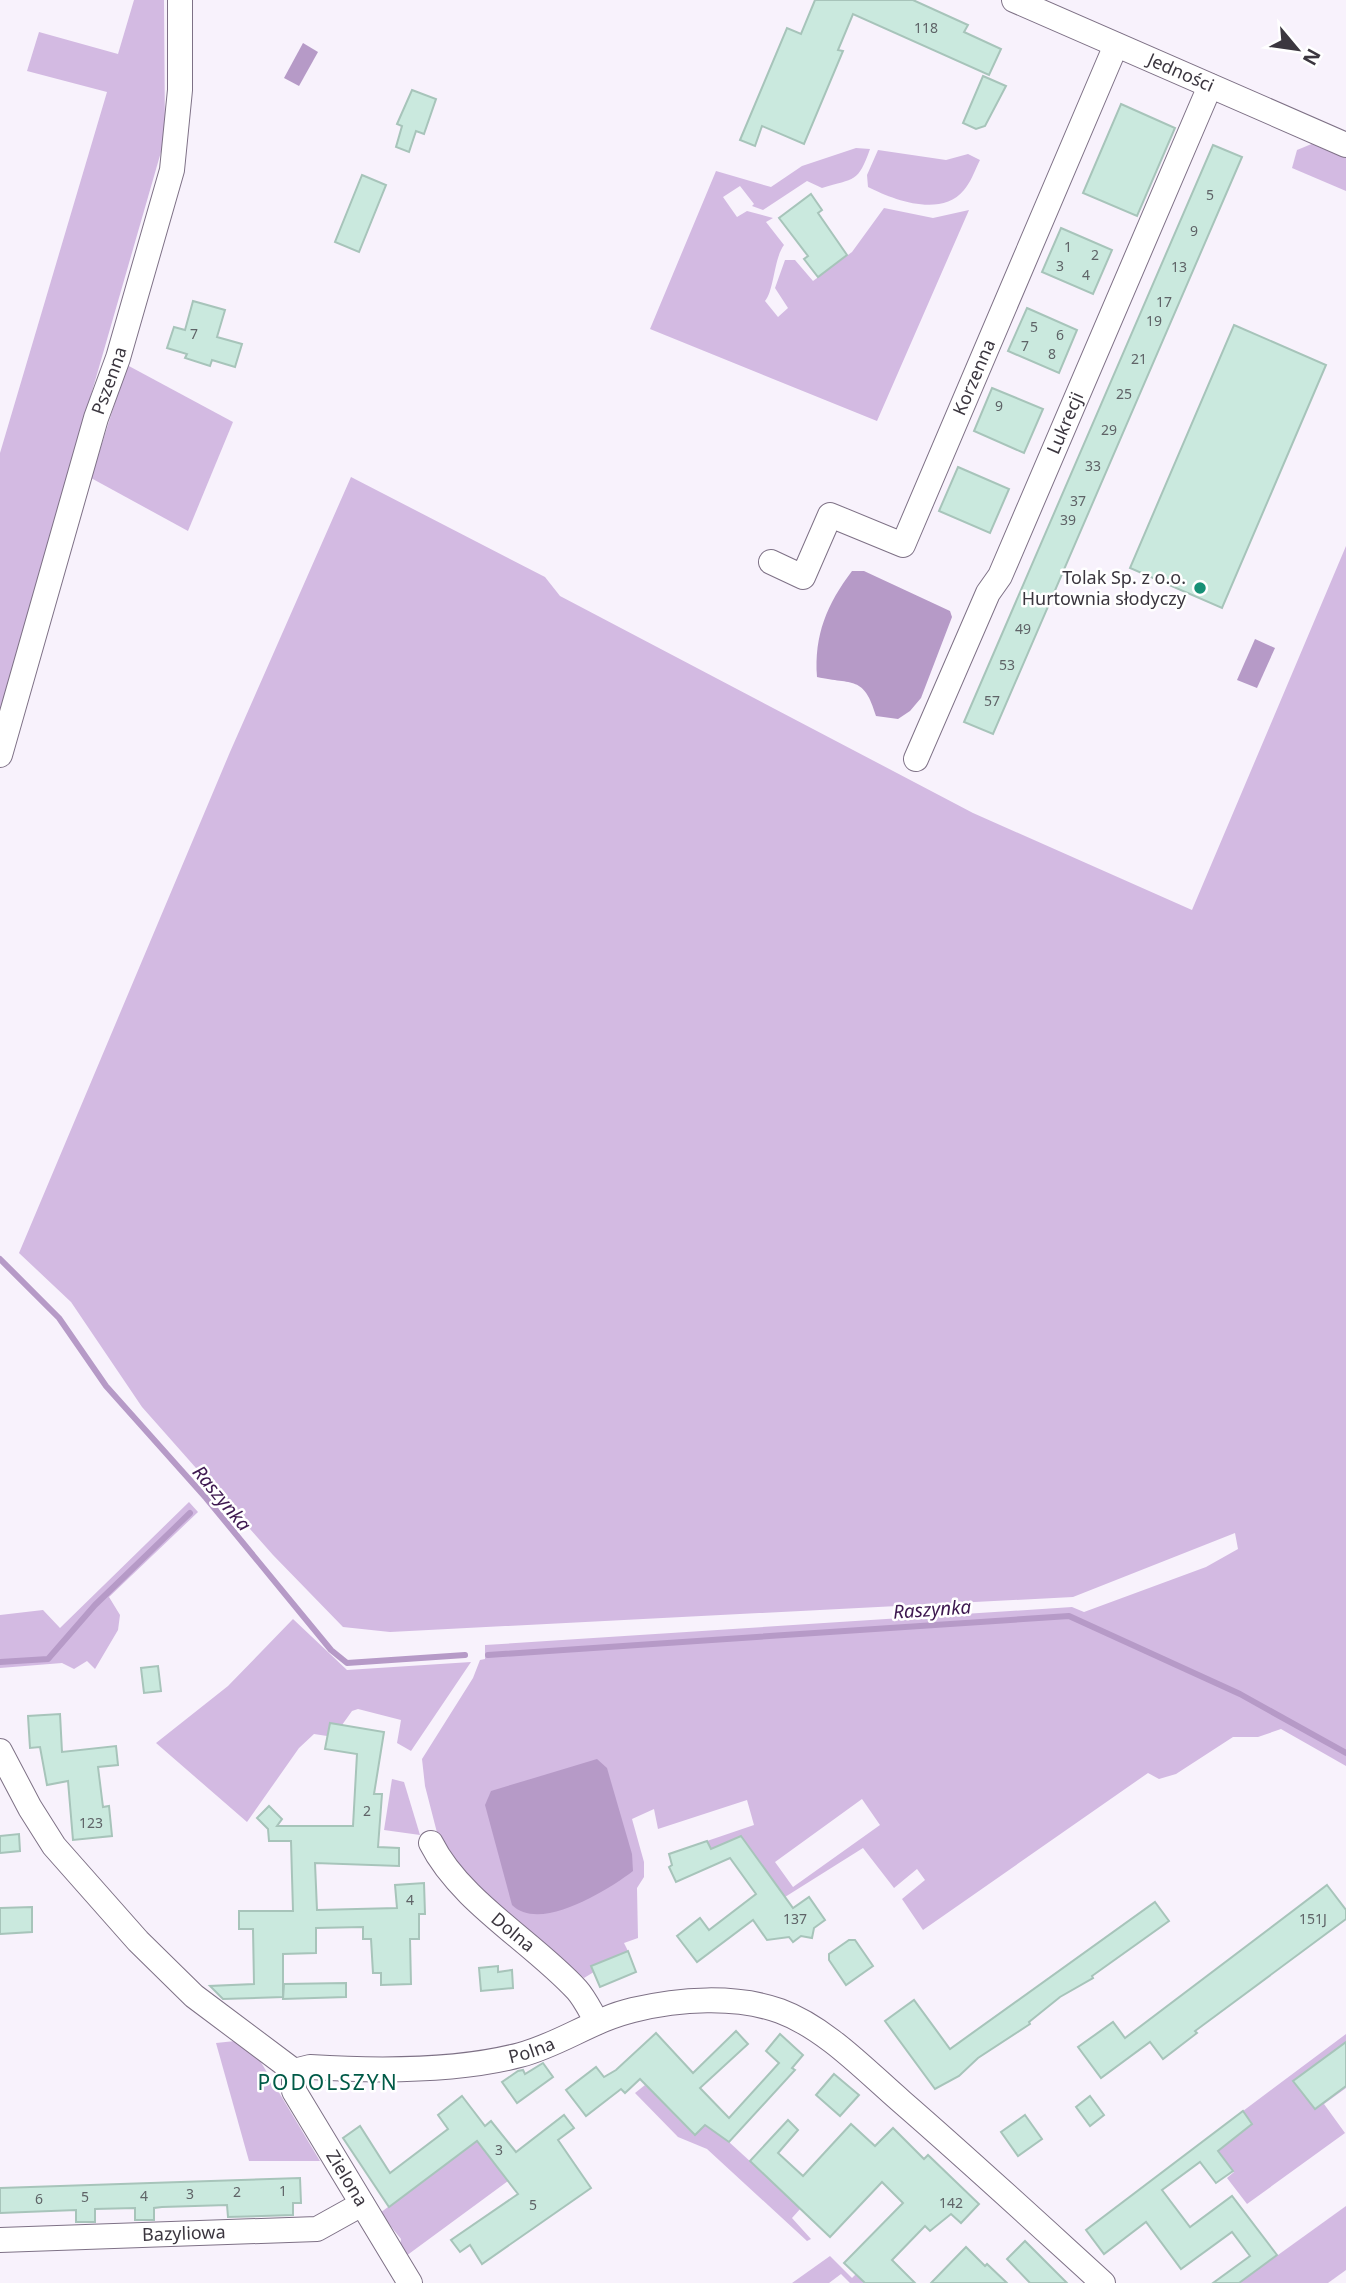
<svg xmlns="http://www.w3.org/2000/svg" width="1346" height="2283" font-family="'Noto Sans',sans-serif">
<rect width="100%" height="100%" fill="#f8f2fc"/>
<g fill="#d3bae2" fill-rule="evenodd">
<polygon points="134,0 164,0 165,138 0,711 0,453 107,92 27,71 39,32 118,54"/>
<polygon points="1314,143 1346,158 1346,191 1292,168 1297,150"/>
<path d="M856,148L870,149C858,183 855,178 822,188L807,181L763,210L752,206L754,204L740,186L723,197L737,217L747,211L773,218L766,222L784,245C774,258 774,291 765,301L778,317L788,308L775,288L785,260H795L813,281L852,252L884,208L933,218L969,210L877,421L650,329L716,171L771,187L802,166Z"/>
<path d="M878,150L946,160L968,154L980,160C975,170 971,182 964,190C941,218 894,200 868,187L867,175Z"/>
<polygon points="127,365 233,422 188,531 91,478"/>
<path d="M351,477L545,577L560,596L973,813L1192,910L1346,546V1766L1281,1729L1258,1737H1233L1176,1774L1159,1779L1148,1773L923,1930L902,1899L925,1880L917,1869L894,1888L863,1848L785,1897L741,1836L711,1849L707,1841L754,1825L747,1800L658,1829L654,1809L632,1819L644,1862V1877L637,1888L638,1938L624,1943L628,1951L584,1978L532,1937L442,1852L425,1786L422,1759L473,1678L480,1660L485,1659V1645L1072,1607L1084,1612L1206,1567L1238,1549L1235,1533L1073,1597L390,1632L343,1627L273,1555L142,1407L71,1302L19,1253L230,752ZM862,1799L880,1825L793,1887L775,1862Z"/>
<polygon points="189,1502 198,1512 109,1597 120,1615 118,1630 95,1669 87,1661 74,1669 62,1663 0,1668 0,1615 43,1610 60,1628"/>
<polygon points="293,1619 347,1670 471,1662 411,1751 397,1743 401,1720 358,1709 352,1711 342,1725 330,1723 327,1736 314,1734 299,1748 247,1822 156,1743 228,1686"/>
<polygon points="392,1779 404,1782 420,1835 384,1830"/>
<polygon points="1346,2034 1346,2088 1324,2104 1345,2133 1247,2204 1227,2178 1234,2172 1218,2151 1252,2124 1243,2111"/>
<polygon points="235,2041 259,2059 320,2161 249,2161 216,2043"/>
<polygon points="645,2085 694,2135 705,2125 711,2130 727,2116 729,2142 801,2208 792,2218 811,2239 807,2241 707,2149 678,2137 635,2093"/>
<polygon points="473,2136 508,2181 406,2256 400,2246 401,2239 380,2213 464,2150"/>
<polygon points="1346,2206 1346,2270 1328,2283 1239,2283"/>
<polygon points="830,2256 852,2278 856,2274 865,2283 850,2283 841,2274 829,2283 792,2283"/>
</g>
<g fill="#b69ac7">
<polygon points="303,43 318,52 299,86 284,78"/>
<path d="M852,571H864L950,611L952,617L921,698L910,711L898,719L876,716C864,675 853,685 817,677C814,635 827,604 852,571Z"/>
<polygon points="1255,639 1275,648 1257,688 1237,680"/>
<path d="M597,1759L607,1768L632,1854L633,1871C608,1890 540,1933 512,1905L485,1805L491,1791Z"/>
</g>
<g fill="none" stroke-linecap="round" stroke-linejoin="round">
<g stroke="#b69ac7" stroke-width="6">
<polyline points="0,1259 59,1318 106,1386 206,1498 331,1650 347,1663 465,1655"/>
<polyline points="488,1655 1069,1616 1240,1694 1346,1753"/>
<polyline points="0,1662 48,1659 95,1605 190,1513"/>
</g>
</g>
<g fill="#cae9de" stroke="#a7c4ba" stroke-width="2">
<polygon points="815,0 913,0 968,25 964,32 1001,49 989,75 853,14 838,50 843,51 804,144 762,126 755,146 740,140 787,28 801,34"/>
<polygon points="983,76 1006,86 985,126 976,129 963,123"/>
<polygon points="412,90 436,99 424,134 416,131 409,152 396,147 402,126 397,124"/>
<polygon points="1121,104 1175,128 1137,216 1083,193"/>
<polygon points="1213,145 1242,157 993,734 964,722"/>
<polygon points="362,175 386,185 359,252 335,242"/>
<polygon points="811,194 822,210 818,213 847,255 818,277 804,259 808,256 779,218"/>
<polygon points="1061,228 1112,250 1093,294 1042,272"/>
<polygon points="193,301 225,310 217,337 242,344 235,367 212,360 210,366 185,358 187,354 167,348 174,327 185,330"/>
<polygon points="1027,308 1077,330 1059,373 1008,351"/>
<polygon points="1234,325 1326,365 1222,608 1130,568"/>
<polygon points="992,388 1043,409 1024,453 974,431"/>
<polygon points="958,467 1009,489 990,533 939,511"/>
<polygon points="158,1666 161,1691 144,1693 141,1668"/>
<polygon points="60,1714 62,1752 116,1746 118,1765 98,1767 103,1807 109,1806 112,1836 73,1840 68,1781 47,1785 40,1747 30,1748 28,1716"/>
<polygon points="330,1723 384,1732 374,1794 382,1794 378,1847 399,1848 399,1866 315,1863 317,1910 397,1908 395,1885 424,1883 425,1914 419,1914 419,1939 410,1939 411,1984 381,1985 381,1973 373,1973 371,1939 363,1939 363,1927 316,1928 316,1953 283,1954 283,1997 223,1999 210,1986 254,1984 253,1929 239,1929 239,1911 293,1911 291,1841 269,1841 268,1829 257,1818 269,1806 282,1819 277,1826 353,1826 357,1754 325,1749"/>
<polygon points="19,1834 20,1851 0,1853 0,1836"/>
<polygon points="741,1836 793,1908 809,1897 825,1920 814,1928 812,1938 801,1936 793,1942 789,1937 767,1940 753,1920 697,1962 677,1936 700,1918 709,1930 756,1894 730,1858 676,1882 669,1867 672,1865 669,1854 707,1841 711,1849"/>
<polygon points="1327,1885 1346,1910 1346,1919 1195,2031 1197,2033 1163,2059 1150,2042 1101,2078 1078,2047 1113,2022 1125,2038"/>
<polygon points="1155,1902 1169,1921 1092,1976 1093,1978 1060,1997 1029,2022 1030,2024 978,2058 959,2076 935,2089 885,2021 914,2000 950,2049"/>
<polygon points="32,1907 32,1932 0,1934 0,1908"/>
<polygon points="849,1940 855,1940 873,1966 846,1985 829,1960 829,1954"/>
<polygon points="628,1951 636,1972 600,1987 591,1966"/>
<polygon points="498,1966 498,1972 512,1970 513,1988 481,1991 479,1968"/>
<polygon points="346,1983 346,1997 283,1999 284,1984"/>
<polygon points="736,2031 748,2044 700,2088 729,2118 779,2063 766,2051 780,2034 803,2055 792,2068 795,2070 729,2142 705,2125 695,2135 640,2079 625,2093 621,2089 586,2116 566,2090 596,2067 604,2077 616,2070 656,2033 693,2073"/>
<polygon points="1346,2042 1346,2086 1315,2109 1293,2081"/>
<polygon points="543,2063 553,2077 517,2103 502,2082 518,2071 523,2070 525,2074"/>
<polygon points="834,2074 859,2095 840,2116 816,2095"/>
<polygon points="462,2096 485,2126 491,2121 516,2152 564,2115 574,2128 558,2140 591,2188 482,2264 470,2245 460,2252 451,2240 518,2194 477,2141 389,2207 343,2138 360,2126 390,2173 448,2129 438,2115"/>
<polygon points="1090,2096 1104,2115 1090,2126 1076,2107"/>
<polygon points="1243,2111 1252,2124 1218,2151 1233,2171 1216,2183 1200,2162 1162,2190 1190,2227 1232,2196 1277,2255 1239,2283 1213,2283 1250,2256 1232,2232 1181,2269 1146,2222 1104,2254 1086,2230"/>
<polygon points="1025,2115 1042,2139 1018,2156 1001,2132"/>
<polygon points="788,2120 798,2130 778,2153 803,2176 851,2124 875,2146 893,2128 924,2159 928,2155 979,2204 961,2223 951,2214 930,2231 925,2226 892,2260 915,2283 865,2283 844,2263 903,2203 882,2182 830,2237 750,2161"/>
<polygon points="300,2178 301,2203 293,2203 293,2215 228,2217 227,2205 162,2207 154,2208 154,2220 135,2220 135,2208 95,2209 95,2222 76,2222 76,2210 0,2213 0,2188"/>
<polygon points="1025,2241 1067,2283 1030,2283 1007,2259"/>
<polygon points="966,2247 985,2266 987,2264 1007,2283 931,2283"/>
</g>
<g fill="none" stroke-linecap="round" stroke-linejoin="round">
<g stroke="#7e7186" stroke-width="26">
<g id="minor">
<path id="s1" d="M1014,0L1346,145"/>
<path id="s2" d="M771,562L803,577L830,515L903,545L1116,45"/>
<path id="s3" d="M0,755L96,418L118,358L172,170L180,90V0"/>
<path id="s4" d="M916,759L988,593L1000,576L1210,86"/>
<polyline points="0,1751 30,1808 54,1846 138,1941 194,1996 294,2071"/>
<path id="s5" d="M431,1843C460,1901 533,1942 577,1990C585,1999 591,2012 597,2022"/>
<path id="s6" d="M294,2071L310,2067C375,2071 456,2072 520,2055C559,2045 594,2019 633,2010C679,1999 735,1995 780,2011C826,2028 866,2071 902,2102C970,2161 1036,2222 1103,2283"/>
<path id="s7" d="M294,2071V2091L410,2283"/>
<path id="s8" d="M0,2240L317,2229L362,2204"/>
</g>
</g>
<use href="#minor" stroke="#fff" stroke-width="24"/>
</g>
<circle fill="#169076" stroke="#fff" stroke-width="2.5" cx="1200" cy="588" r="7"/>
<g text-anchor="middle" stroke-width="5" stroke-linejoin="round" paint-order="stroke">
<g font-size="14" fill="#5f6367">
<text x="926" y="33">118</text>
<text x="1210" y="200">5</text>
<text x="1194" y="236">9</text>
<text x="1068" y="252">1</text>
<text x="1095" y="260">2</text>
<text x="1060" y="271">3</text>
<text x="1179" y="272">13</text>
<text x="1086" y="280">4</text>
<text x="1164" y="307">17</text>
<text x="1154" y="326">19</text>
<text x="1034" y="332">5</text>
<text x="194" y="339">7</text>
<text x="1060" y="340">6</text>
<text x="1025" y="351">7</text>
<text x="1052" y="359">8</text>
<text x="1139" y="364">21</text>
<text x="1124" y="399">25</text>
<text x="999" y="411">9</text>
<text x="1109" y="435">29</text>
<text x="1093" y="471">33</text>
<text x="1078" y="506">37</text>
<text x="1068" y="525">39</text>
<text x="1023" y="634">49</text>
<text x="1007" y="670">53</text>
<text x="992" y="706">57</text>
<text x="367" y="1816">2</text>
<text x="91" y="1828">123</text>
<text x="410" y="1905">4</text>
<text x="795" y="1924">137</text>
<text x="1313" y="1924">151J</text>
<text x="499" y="2155">3</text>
<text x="283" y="2196">1</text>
<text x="237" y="2197">2</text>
<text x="190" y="2199">3</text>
<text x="144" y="2201">4</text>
<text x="85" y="2202">5</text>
<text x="39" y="2204">6</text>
<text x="951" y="2208">142</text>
<text x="533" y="2210">5</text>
</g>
<g font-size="18" fill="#3b363f" stroke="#fff">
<text dy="6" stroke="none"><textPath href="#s1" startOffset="182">Jedności</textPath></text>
<text dy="6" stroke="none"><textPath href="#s2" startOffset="364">Korzenna</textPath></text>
<text dy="6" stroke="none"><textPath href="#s3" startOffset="390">Pszenna</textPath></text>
<text dy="6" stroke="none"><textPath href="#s4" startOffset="368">Lukrecji</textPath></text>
<text dy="6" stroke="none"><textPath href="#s5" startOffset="122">Dolna</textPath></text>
<text dy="6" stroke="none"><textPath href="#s6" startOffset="240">Polna</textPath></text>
<text dy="6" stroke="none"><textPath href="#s7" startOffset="122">Zielona</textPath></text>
<text dy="6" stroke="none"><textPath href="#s8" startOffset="184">Bazyliowa</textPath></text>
</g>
<g font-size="18" fill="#3b363f" stroke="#fff" text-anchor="end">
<text x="1186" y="584">Tolak Sp. z o.o.<tspan x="1186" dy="21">Hurtownia słodyczy</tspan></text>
</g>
<g font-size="19" font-style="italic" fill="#3e1950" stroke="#fff">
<text transform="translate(222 1498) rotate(50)" y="7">Raszynka</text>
<text transform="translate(932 1609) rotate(-4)" y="7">Raszynka</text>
</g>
<g font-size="21" letter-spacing="2" fill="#005a47" stroke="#fff">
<text x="328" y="2090">PODOLSZYN</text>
</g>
</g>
<g transform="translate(1297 49) rotate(119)" stroke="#ffffff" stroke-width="5" paint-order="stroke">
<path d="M0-5L12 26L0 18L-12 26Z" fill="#3b363f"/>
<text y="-10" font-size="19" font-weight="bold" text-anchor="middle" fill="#3b363f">N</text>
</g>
</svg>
